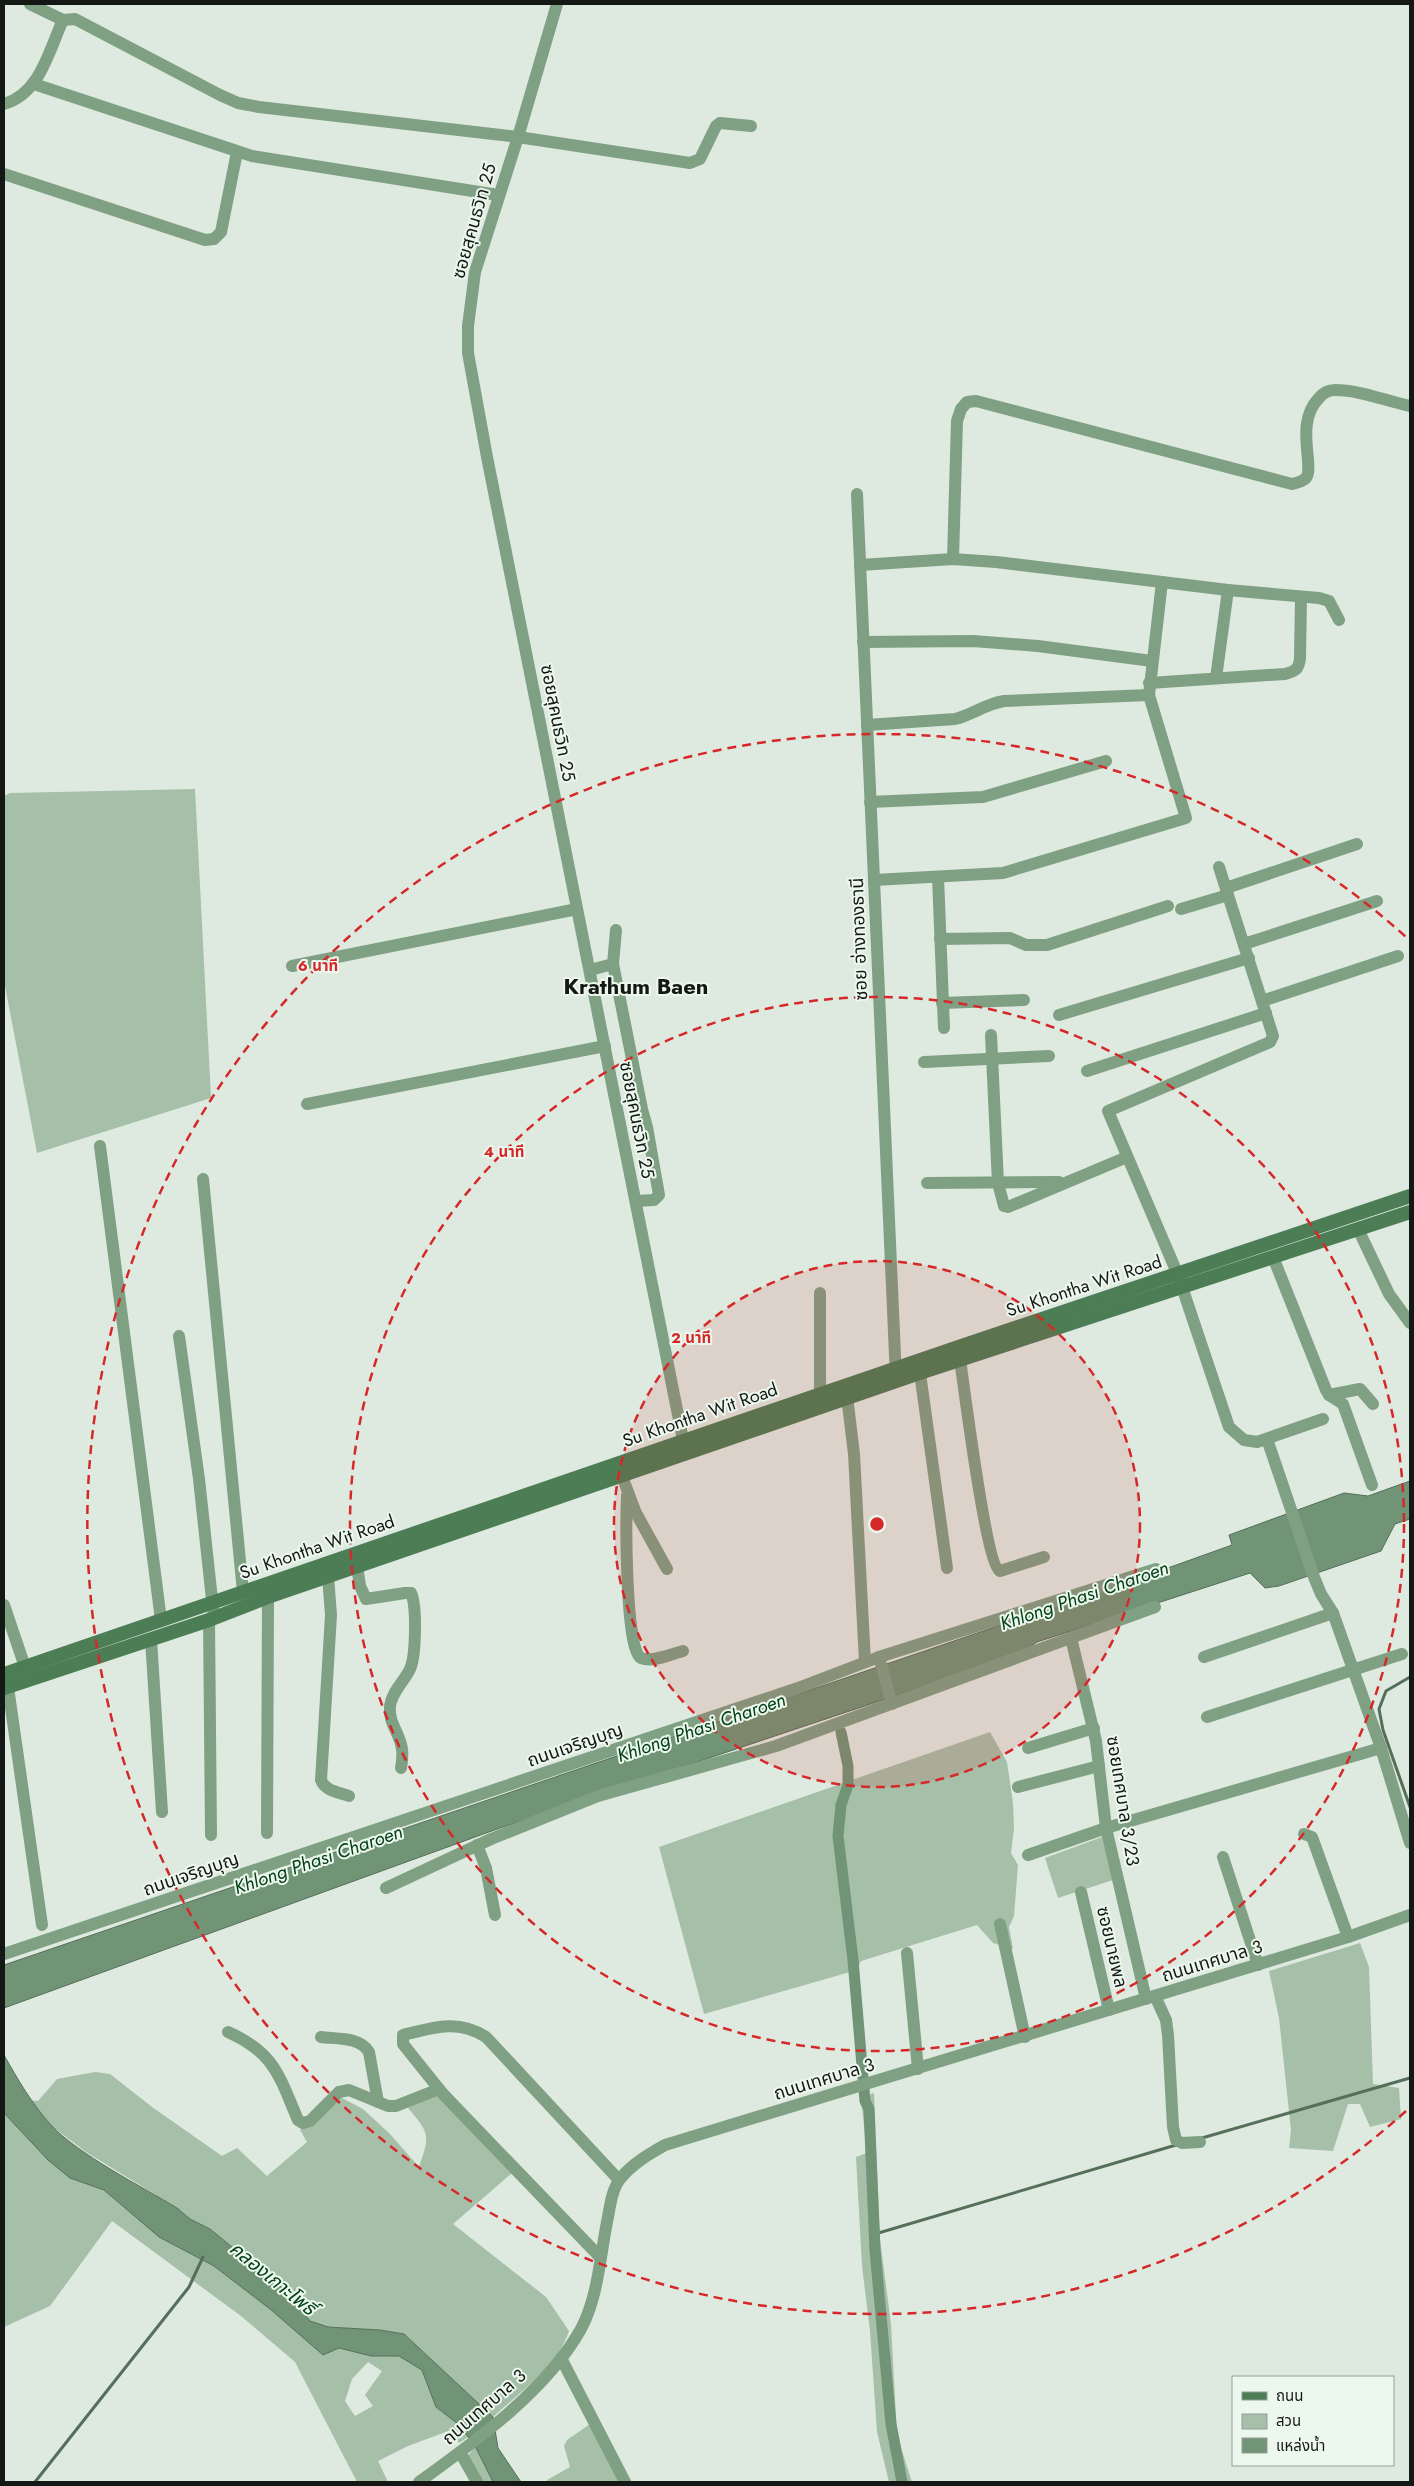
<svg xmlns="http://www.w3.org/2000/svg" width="1414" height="2486" font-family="Jost,'Noto Sans Thai',sans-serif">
<rect width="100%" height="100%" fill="#deeae0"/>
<g fill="#a5bfa8" fill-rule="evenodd">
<polygon points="195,789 211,1098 37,1153 4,981 4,796 10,793"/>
<polygon points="990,1732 1007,1762 1013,1803 1014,1828 1011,1853 1018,1865 1014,1916 1009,1927 1013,1949 993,1943 977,1925 861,1961 857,1970 704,2014 659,1847"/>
<polygon points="1102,1837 1113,1880 1058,1898 1045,1858"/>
<polygon points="1360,1943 1369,1967 1373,2084 1399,2088 1401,2119 1370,2127 1360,2104 1348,2104 1333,2151 1289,2148 1291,2130 1279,2018 1269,1971"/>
<path d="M95,2072L110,2074L152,2107L222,2156L237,2148L267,2176L307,2142L300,2130L342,2098L363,2109L389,2133L419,2167C430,2135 430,2134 408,2108L442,2084L519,2167L453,2224L546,2297L569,2331C557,2367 520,2392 493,2417L404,2334L380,2330L328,2327L310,2321L287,2292L210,2229L190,2219L177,2208L86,2152L53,2127L30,2100L38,2101L57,2079Z"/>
<polygon points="874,2093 880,2239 891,2324 897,2435 912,2482 889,2482 877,2432 870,2331 862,2266 856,2157 867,2153 861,2098"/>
<path d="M4,2113L70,2178L104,2190L159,2237L214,2266L270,2309L323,2355L339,2348L371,2356H399L423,2370L436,2407L458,2424L468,2437L459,2443L451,2430L408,2446L378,2461L388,2482H357L295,2362L241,2316L112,2221L50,2306L4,2327ZM368,2362L382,2371L365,2395L373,2406L355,2416L345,2401L352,2379Z"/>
<polygon points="590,2424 620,2482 548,2482 547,2480 570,2467 564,2446 567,2440"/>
<polygon points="475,2446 493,2482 480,2482 468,2456"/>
</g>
<g fill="#719476" stroke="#556f59">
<polygon points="1410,1481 1410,1519 1395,1524 1381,1551 1279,1586 1265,1588 1250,1573 1037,1642 1020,1654 500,1828 4,2008 4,1965 1165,1569 1232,1545 1229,1535 1344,1493 1368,1496"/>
<path d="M4,2055C18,2080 32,2104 51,2125C79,2155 141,2186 177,2208L190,2219L210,2229L287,2292L310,2321L328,2327L380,2330L404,2334L493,2417L498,2448L521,2482H493L475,2446L458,2424L436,2407L422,2370L399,2356H371L339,2348L323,2355L270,2309L214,2266L159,2237L104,2190L70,2178L48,2160L4,2113Z"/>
</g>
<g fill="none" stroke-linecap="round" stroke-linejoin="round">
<g stroke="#556f59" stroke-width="3">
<polyline points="1410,1677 1386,1691 1379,1709 1383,1730 1410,1807"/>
<polyline points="1202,2138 1410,2078"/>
<polyline points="875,2234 1176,2145"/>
<polyline points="35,2482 189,2287 203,2257"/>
</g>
<polyline stroke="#719476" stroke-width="11" points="841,1732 848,1766 848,1785 841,1805 838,1836 853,1960 865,2101 869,2109 875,2250 891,2424 902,2482"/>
<g stroke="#80a084" stroke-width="12">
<polyline points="30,4 63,20"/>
<polyline points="557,4 518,137 475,272 468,326 468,353 487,457 685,1450"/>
<polyline points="34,84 252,156 498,195"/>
<path d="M4,104C40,94 49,50 63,20L75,19L220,95L238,103L259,107L518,137L690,163L700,159L716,126L720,123L751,126"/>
<polyline points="4,174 205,240 214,239 221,232 237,152"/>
<polyline points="857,494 896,1378"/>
<path d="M953,559L957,421L961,409L967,402L976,401L1292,484C1296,483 1302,482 1306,478C1315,466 1294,423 1319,398C1323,393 1329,390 1335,390C1360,390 1386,401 1410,406"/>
<polyline points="860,565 953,559 996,562 1228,590 1319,598 1329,601 1339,620"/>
<polyline points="863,642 973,641 1038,646 1152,661"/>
<polyline points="1216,678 1228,590"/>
<path d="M1149,683L1285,674C1296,671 1299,669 1300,658L1301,597"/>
<path d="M867,725L955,719C972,715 985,704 1004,701L1149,695"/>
<polyline points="870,802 983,797 1106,761"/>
<polyline points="1219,867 1273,1036 1270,1042 1108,1111 1178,1275 1229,1427 1244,1440 1257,1442 1323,1419"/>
<polyline points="938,877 944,1028"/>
<polyline points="874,880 1003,873 1186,818 1149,695 1162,582"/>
<polyline points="1226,888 1357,844"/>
<polyline points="1181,909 1228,895"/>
<polyline points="940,939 1010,938 1026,945 1047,945 1168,906"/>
<polyline points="1244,944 1377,901"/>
<polyline points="613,964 642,1109 647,1127 659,1195 654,1200 636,1201"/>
<polyline points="292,966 577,909"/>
<polyline points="590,970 613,964 616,930"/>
<polyline points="1262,1001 1398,956"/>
<polyline points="942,1003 1024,1000"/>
<polyline points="1059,1015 1249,958"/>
<polyline points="991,1035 998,1183 1004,1206 1008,1207 1127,1157"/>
<polyline points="924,1062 1049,1056"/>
<polyline points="1087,1071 1266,1013"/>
<polyline points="307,1104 605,1046"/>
<polyline points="100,1146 161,1620"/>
<polyline points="203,1179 243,1592"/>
<polyline points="927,1183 1059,1182"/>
<polyline points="1358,1229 1389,1294 1410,1323"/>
<polyline points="1273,1257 1326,1390 1329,1395 1343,1404 1372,1485"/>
<polyline points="179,1336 199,1479 214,1618"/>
<path d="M959,1352C963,1379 986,1565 1000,1571L1044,1557"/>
<polyline points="920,1373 947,1568"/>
<polyline points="846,1388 854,1454 865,1662"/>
<polyline points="820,1394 820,1293"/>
<polyline points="1329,1395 1360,1389 1373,1404"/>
<polyline points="1267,1439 1314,1577 1321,1594 1333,1613 1381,1748 1410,1843"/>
<polyline points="622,1476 636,1513 667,1569"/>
<path d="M627,1495C626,1517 625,1650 641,1658C652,1663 672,1654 683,1651"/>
<path d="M357,1566L360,1586L366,1599L405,1593H411C417,1606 416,1656 410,1669C404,1682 392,1691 390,1706C388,1723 400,1733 402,1749C403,1755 402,1762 401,1768"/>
<path d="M328,1576L331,1615L321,1780C325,1791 339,1792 349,1796"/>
<polyline points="4,1605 25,1667"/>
<polyline points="209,1620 211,1835"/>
<polyline points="1071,1638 1096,1741 1106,1828 1146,1999"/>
<polyline points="151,1639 162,1812"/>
<polyline points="879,1657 892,1704"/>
<polyline points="1204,1657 1333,1613"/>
<polyline points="8,1687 42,1925"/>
<polyline points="1207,1717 1402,1654"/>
<polyline points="1028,1748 1094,1728"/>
<polyline points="1018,1787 1099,1766"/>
<polyline points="267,1833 268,1597"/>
<polyline points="1304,1834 1312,1837 1348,1937"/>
<polyline points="477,1845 486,1868 495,1915"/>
<polyline points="1028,1855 1106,1828 1381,1748"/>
<polyline points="1223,1857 1258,1965"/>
<polyline points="386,1888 491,1839 598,1796 776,1746 1155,1607"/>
<polyline points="1081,1892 1109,2010"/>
<polyline points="1000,1924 1025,2037"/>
<polyline points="907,1953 918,2069"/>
<polyline points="4,1954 798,1688 879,1657 1156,1569"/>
<polyline points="1155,1996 1166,2020 1168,2035 1173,2127 1176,2140 1182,2143 1200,2142"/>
<path d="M228,2032C275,2053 279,2076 298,2120L303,2123L310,2121L339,2092L349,2090L388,2106H396L439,2089"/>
<path d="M321,2037C338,2039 360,2037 369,2052L378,2102"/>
<path d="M600,2257L443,2094L403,2044V2035C434,2027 459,2019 486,2037L619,2180"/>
<polyline points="561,2358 625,2482"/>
<polyline points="460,2452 477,2482"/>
<path d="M419,2482C476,2441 546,2391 581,2329C598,2297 600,2257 607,2222C610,2208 611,2191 620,2179C632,2164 649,2154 665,2145L1348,1937L1410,1915"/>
</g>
<g stroke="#4d7d55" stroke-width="14">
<polyline points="4,1674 958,1347 1410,1196"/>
<polyline points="4,1688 209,1620 268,1597 920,1373 1410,1212"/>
</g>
</g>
<circle cx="877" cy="1524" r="263" fill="#d62828" fill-opacity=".12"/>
<g fill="none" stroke="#d62828" stroke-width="2.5" stroke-dasharray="9 6">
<circle cx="877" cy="1524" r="263"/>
<circle cx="877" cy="1524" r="527"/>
<path d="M1406 2111A790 790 0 1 1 1406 937"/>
</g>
<g text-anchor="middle" stroke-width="4" stroke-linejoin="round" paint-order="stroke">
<g font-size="18" fill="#141815" stroke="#ecf7ed">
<text transform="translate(474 221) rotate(-74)" y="6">ซอยสุคนธวิท 25</text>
<text transform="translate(558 723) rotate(79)" y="6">ซอยสุคนธวิท 25</text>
<text transform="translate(859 939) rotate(-92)" y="6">ซอย อ่างทองธานี</text>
<text transform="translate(637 1120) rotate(79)" y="6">ซอยสุคนธวิท 25</text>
<text transform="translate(1084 1286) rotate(-18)" y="6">Su Khontha Wit Road</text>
<text transform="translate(700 1415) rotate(-19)" y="6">Su Khontha Wit Road</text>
<text transform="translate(317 1547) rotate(-19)" y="6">Su Khontha Wit Road</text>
<text transform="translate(575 1745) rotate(-19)" y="6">ถนนเจริญบุญ</text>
<text transform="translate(1123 1801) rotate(81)" y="6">ซอยเทศบาล 3/23</text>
<text transform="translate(191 1874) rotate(-19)" y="6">ถนนเจริญบุญ</text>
<text transform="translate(1112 1947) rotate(77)" y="6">ซอยนายพล</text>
<text transform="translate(1212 1961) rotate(-17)" y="6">ถนนเทศบาล 3</text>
<text transform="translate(824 2079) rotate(-17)" y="6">ถนนเทศบาล 3</text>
<text transform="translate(484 2407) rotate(-41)" y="6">ถนนเทศบาล 3</text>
</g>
<g font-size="19" font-style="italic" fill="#034017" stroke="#ecf7ed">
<text transform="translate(1084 1595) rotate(-19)" y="7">Khlong Phasi Charoen</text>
<text transform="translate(701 1727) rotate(-19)" y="7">Khlong Phasi Charoen</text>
<text transform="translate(318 1859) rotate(-19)" y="7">Khlong Phasi Charoen</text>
<text transform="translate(273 2278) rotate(39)" y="7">คลองเกาะโพธิ์</text>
</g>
<g font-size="22" font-weight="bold" fill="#141815" stroke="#ecf7ed">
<text x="636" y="994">Krathum Baen</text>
</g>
</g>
<circle cx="877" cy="1524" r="8" fill="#d62828" stroke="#ecf7ed" stroke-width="2.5"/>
<g font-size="15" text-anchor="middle" font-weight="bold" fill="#d62828" stroke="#ecf7ed" stroke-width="4" stroke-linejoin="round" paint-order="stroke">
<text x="318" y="971">6 นาที</text>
<text x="504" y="1157">4 นาที</text>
<text x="691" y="1343">2 นาที</text>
</g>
<rect width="1414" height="2486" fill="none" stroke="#141815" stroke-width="10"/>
<rect x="1232" y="2376" width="162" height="90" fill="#ecf7ed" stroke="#969e97"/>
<rect x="1242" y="2392" width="25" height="8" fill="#4d7d55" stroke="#969e97"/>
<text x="1276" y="2401" font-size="15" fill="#141815">ถนน</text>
<rect x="1242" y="2414" width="25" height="15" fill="#a5bfa8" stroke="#969e97"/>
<text x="1276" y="2426" font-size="15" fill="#141815">สวน</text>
<rect x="1242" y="2438" width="25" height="15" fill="#719476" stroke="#969e97"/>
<text x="1276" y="2451" font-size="15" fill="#141815">แหล่งน้ำ</text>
</svg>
